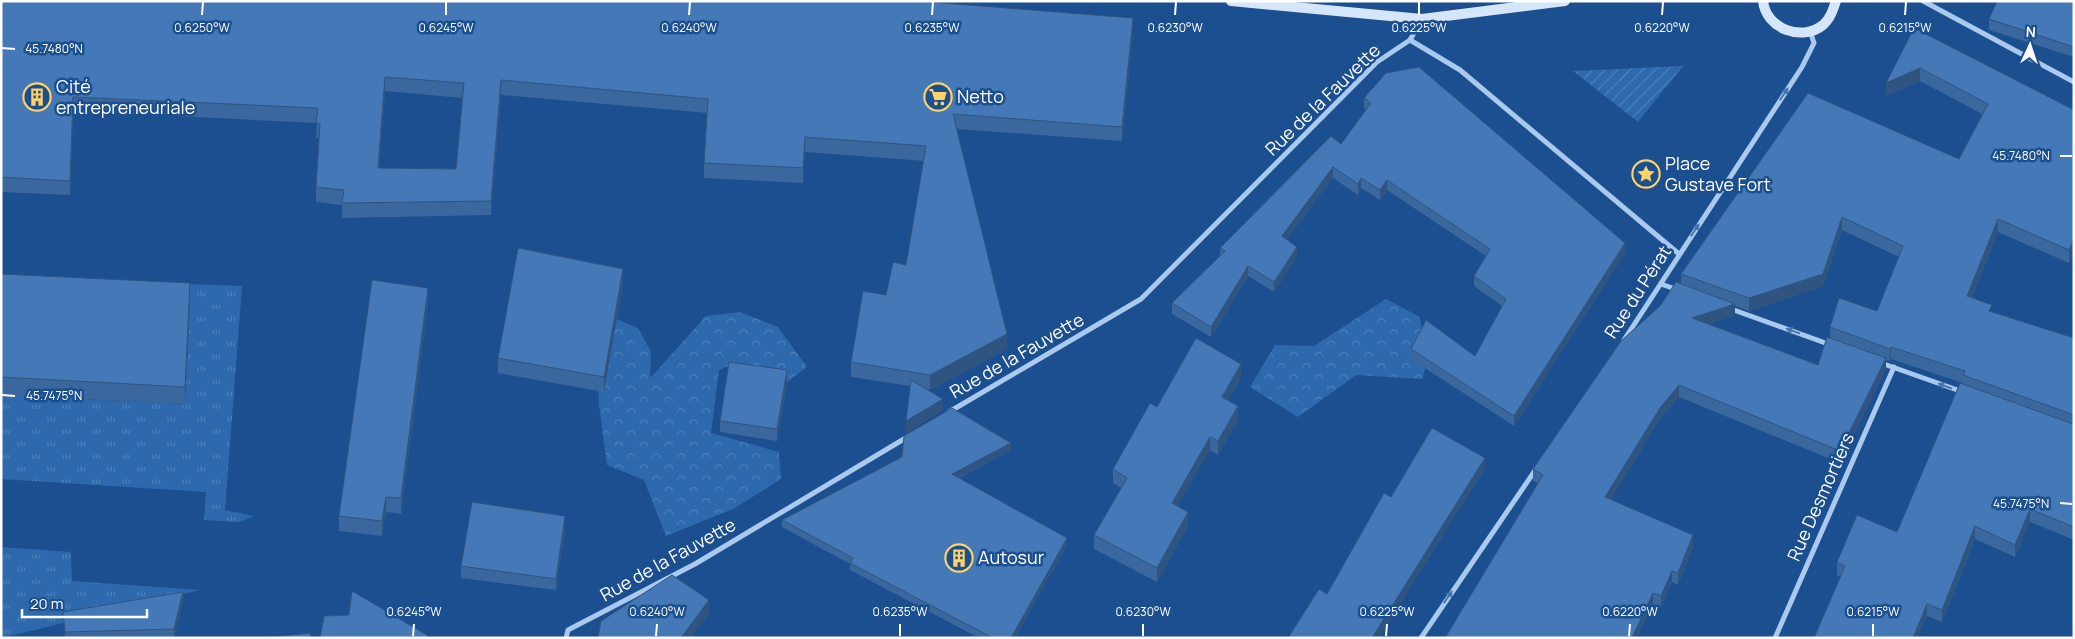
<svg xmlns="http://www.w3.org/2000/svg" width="2075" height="639" font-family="Manrope,sans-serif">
<defs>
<pattern id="grass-tufts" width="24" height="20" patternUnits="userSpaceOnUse" patternTransform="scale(1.25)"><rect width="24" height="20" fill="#2e69ad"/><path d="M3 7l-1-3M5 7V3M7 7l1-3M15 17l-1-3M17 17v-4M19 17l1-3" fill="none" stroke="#4d80b9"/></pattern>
<pattern id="forest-crowns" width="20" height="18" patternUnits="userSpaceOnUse" patternTransform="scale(1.25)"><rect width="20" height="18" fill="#2e69ad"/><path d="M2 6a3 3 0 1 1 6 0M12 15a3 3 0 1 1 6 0" fill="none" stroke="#4d80b9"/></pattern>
<pattern id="garden-furrows" width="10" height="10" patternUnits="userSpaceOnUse" patternTransform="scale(1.25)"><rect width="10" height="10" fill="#2e69ad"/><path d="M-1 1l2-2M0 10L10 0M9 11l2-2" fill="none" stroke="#4d80b9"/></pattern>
</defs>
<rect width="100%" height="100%" fill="#1b4f8f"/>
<g fill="url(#grass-tufts)">
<polygon points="187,284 242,286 225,510 254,516 239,522 204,520 206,492 1,479 1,395 185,404 190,301"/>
<polygon points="1,547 71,552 72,581 200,590 1,638"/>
</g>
<g fill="url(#forest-crowns)">
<polygon points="1386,299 1420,317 1427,363 1422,379 1356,375 1298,417 1250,387 1275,345 1314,346"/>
<polygon points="740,312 778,327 807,367 787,382 732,365 719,370 711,433 779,452 781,479 733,509 666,536 644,480 607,465 599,405 596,343 617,319 638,328 651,352 650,378 706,316"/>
</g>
<polygon fill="url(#garden-furrows)" points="1683,66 1638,122 1573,71"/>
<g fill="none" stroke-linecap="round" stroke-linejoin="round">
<g stroke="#a9c9ee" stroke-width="5">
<polyline points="1923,1 2074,82"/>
<polyline points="1410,40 1460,70 1679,254"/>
<polyline points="1661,284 1678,290"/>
<polyline points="1731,309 1831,345"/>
<polyline points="1624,340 1802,67 1814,43 1810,31"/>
<polyline points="1881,363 1963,392"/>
<polyline points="949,412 1141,299 1377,62 1410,40 1422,19"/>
<polyline points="566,638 568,630 695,564 909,436"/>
<polyline points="1421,638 1536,469"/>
<polyline points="1775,638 1894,367"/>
</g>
<g stroke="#d6e6fa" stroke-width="10">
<polyline points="1231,1 1422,19 1565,1"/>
<path d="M1763,1C1766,29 1802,42 1823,25C1830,19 1833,10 1836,1"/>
</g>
</g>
<g fill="#3a679d" fill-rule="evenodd">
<path d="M1,1L1133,32L1122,141L957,129L1007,349L930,390L927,389L943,410L906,433L910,386L851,377V362L886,295L906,265L924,161L805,152L803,183L704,178V163L708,113L501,95L491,215L342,218V205L316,202V187L319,138H316L317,123L73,111L70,195L1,192ZM385,91L463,98L456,169L379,168Z"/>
<polygon points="2074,1 2074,57 1989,30 1989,19"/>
<path d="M1914,28L2074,110V252L2069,263L1998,232L1972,297L1992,312L2074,338V540L2030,522L2015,557L1975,539L1942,622L1927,616L1837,575V562L1897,532L1963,384V383L1891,359L1890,361L1886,360V369L1840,463L1679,397L1660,419L1611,499L1693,547L1678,585L1672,582L1661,607L1653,604L1637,638H1445L1538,483L1533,481V469L1660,306L1681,284V274L1959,159L1982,114L1920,81L1886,96ZM1842,230L1899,257L1877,311L1830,327V338L1818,365L1708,324L1735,315V306L1749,311L1823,286Z"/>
<polygon points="1364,98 1625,253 1514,426 1411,359 1411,349 1475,356 1502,306 1474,286 1474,276 1486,256 1387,190 1380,200 1361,188 1358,195 1333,178 1287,239 1297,257 1274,292 1248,276 1211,337 1172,314 1172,303 1220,256 1220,248 1341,144 1366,110 1364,108"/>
<polygon points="1,274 190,301 185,404 1,395"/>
<polygon points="623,283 604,392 498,373 498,358"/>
<polygon points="428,304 401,514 386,512 382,536 339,531 339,516"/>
<polygon points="1241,378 1228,400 1238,420 1218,455 1210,450 1177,506 1188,526 1157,582 1094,549 1094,535 1121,488 1113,483 1113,469 1157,407"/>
<polygon points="787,382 777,441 720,432 720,421"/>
<polygon points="1011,450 959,478 1067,545 1015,638 979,638 850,570 850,564 782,527 782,520"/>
<polygon points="565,528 556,590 461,578 461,566"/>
<polygon points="183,602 174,638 65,638 63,612"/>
</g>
<g fill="#305480">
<polygon points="1133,18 1133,32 1122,141 1122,127"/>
<polygon points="1920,68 1920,81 1886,96 1886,83"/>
<polygon points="385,77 385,91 378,183 378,168"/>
<polygon points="501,80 501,95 491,215 491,201"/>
<polygon points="805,137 805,152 803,183 803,168"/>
<polygon points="1333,167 1333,178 1282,246 1282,236"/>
<polygon points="1361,178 1361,188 1358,195 1358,184"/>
<polygon points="1387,180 1387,190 1380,200 1380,190"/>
<polygon points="1842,217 1842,230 1823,286 1749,311 1749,298"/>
<polygon points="1998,219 1998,232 1967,308 1967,296"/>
<polygon points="2074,239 2074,252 2069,263 2069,250"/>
<polygon points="1625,243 1625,253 1514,426 1514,416"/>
<polygon points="1297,247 1297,257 1274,292 1274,282"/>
<polygon points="1248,266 1248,276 1211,337 1211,327"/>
<polygon points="623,269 623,283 604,392 604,377"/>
<polygon points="190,283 190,301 185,404 185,387"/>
<polygon points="428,288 428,304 401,514 401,498"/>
<polygon points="1735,304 1735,315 1692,330 1692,318"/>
<polygon points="1007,334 1007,349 930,390 930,375"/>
<polygon points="1891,347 1891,359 1890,361 1890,349"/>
<polygon points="1886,358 1886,369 1840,463 1840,451"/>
<polygon points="1241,364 1241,378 1222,411 1222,397"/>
<polygon points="787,370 787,382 777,441 777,429"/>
<polygon points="1679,385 1679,397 1660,419 1605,509 1605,497 1660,408"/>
<polygon points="943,399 943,410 906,433 906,421"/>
<polygon points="1238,406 1238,420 1218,455 1218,441"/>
<polygon points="1210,437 1210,450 1172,516 1172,503"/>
<polygon points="1011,443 1011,450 952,481 952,474"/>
<polygon points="1485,458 1485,469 1379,638 1372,638"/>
<polygon points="386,497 386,512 382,536 382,521"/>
<polygon points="2030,509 2030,522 2015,557 2015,545"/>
<polygon points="1188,512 1188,526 1157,582 1157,568"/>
<polygon points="565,516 565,528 556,590 556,579"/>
<polygon points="1975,526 1975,539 1942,622 1942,610"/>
<polygon points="1693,535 1693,547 1678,585 1678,573"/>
<polygon points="1067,538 1067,545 1015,638 1011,638"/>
<polygon points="1672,571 1672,582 1661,607 1661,596"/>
<polygon points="183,592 183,602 174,638 174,629"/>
<polygon points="1653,593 1653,604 1637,638 1632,638"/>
<polygon points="709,600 709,614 691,638 681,638"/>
<polygon points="1927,604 1927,616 1918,638 1913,638"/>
</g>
<g fill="#4478b7" stroke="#305480" fill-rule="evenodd">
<path d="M1,1H918L1133,18L1122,127L953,114L1007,334L930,375L851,362L863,291L886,295L893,262L906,265L926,146L805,137L803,168L704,163L708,99L501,80L491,201L342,203L344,190L316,187L320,124L316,123L318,108L73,97L70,181L1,177ZM385,77L464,83L456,169L378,168Z"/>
<polygon points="1997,1 2074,1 2074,47 1989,19"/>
<polygon points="1914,28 2074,110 2074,239 2069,250 1998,219 1967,296 1992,305 1989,311 2074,338 2074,415 1963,375 1965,371 1891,347 1890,349 1830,327 1839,298 1877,311 1903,246 1842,217 1823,274 1749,298 1681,274 1808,93 1959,159 1988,104 1920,68 1886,83"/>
<polygon points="1419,67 1625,243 1514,416 1411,349 1426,320 1475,356 1506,299 1474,276 1490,249 1387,180 1380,190 1361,178 1358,184 1333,167 1282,236 1297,247 1274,282 1248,266 1211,327 1172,303 1225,251 1220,248 1331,136 1341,144 1371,103 1364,98 1386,73"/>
<polygon points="518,248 623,269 604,377 498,358"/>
<polygon points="1,274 190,283 185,387 1,377"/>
<polygon points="372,280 428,288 401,498 386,497 382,521 339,516"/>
<polygon points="1676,282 1735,304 1692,318 1818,365 1827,337 1886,358 1840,451 1679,385 1660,408 1605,497 1693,535 1678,573 1672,571 1661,596 1653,593 1632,638 1445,638 1543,475 1533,469 1621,341 1660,306"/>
<polygon points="1196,338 1241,364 1222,397 1238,406 1218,441 1210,437 1172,503 1188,512 1157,568 1094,535 1127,478 1113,469 1150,403 1157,407"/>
<polygon points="729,362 787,370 777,429 720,421"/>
<polygon points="911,380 943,399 906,421"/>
<polygon points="1960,383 2073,424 2074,423 2074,527 2030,509 2015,545 1975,526 1942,610 1927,604 1913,638 1814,638 1845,566 1837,562 1857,515 1897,532"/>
<polygon points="952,408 1011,443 952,474 1067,538 1011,638 993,638 850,563 853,558 782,520 902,457 904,436"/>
<polygon points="1432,428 1485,458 1372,638 1288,638 1319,589 1327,594 1384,493 1391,497"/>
<polygon points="472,502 565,516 556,579 461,566"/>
<polygon points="672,575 709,600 681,638 598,638 601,621"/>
<polygon points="352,591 427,635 427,638 320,638 324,616 349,615"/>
<polygon points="183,592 174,629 65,632 63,612"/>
<polygon points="311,633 310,638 270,638 271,637"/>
</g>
<defs><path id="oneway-solid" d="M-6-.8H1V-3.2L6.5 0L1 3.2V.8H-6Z" transform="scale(1.25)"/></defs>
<g fill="#4674ac">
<use href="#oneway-solid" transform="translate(1784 94) rotate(-56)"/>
<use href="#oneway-solid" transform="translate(1695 230) rotate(-56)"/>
<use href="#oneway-solid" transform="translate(1793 331) rotate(-160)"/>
<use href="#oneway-solid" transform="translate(1945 386) rotate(-160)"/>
<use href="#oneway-solid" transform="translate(1448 597) rotate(-56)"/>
</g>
<path fill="none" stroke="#fff" stroke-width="2" d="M202,15L203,2M446,15V2M689,15L690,2M932,15L933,2M1175,15L1176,2M1419,15V2M1662,15L1663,2M1905,15L1906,2M2,48L15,49M2060,156H2072M2,395L15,396M2060,503L2072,504M413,636L414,624M656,636L657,624M900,636V624M1143,636V624M1386,636L1387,624M1629,636L1630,624M1873,636V624"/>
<defs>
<g id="building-ring" transform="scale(1.4375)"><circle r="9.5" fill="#1b4f8f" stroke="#ffd166" stroke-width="1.5"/><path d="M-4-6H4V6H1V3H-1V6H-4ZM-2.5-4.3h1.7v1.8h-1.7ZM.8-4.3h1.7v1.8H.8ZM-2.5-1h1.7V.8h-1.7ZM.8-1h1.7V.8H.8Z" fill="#ffd166"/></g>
<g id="supermarket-ring" transform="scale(1.4375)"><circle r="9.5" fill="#1b4f8f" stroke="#ffd166" stroke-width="1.5"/><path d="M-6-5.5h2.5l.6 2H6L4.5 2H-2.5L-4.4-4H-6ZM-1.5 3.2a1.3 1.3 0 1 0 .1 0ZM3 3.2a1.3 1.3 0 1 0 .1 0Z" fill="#ffd166"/></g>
<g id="sight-ring" transform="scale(1.4375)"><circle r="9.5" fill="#1b4f8f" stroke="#ffd166" stroke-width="1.5"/><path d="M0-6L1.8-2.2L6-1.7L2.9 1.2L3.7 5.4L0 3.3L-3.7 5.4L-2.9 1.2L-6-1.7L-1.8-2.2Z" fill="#ffd166"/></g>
</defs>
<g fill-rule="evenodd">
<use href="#building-ring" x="37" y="97"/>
<use href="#supermarket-ring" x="938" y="97"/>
<use href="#sight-ring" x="1646" y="174"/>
<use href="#building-ring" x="959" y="558"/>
</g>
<g text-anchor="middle" stroke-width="5" stroke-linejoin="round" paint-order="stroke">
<g font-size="18" fill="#fff" stroke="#1b4f8f" text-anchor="start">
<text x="56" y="93">Cité<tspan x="56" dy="21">entrepreneuriale</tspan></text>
<text x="957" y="103">Netto</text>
<text x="1665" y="170">Place<tspan x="1665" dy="21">Gustave Fort</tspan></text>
<text x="978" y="564">Autosur</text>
</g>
<g font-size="18" fill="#fff" stroke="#1b4f8f">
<text transform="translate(1323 100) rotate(-44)" y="6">Rue de la Fauvette</text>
<text transform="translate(1638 292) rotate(-57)" y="6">Rue du Pérat</text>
<text transform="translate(1017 356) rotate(-30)" y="6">Rue de la Fauvette</text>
<text transform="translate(1821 497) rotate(-66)" y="6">Rue Desmortiers</text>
<text transform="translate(668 560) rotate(-29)" y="6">Rue de la Fauvette</text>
</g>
</g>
<g font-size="12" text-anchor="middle" fill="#fff" stroke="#1b4f8f" stroke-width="5" stroke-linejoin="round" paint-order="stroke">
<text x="202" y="32">0.6250°W</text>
<text x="446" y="32">0.6245°W</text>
<text x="689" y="32">0.6240°W</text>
<text x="932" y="32">0.6235°W</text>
<text x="1175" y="32">0.6230°W</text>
<text x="1419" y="32">0.6225°W</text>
<text x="1905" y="32">0.6215°W</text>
<text x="1662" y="32">0.6220°W</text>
<text x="54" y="53">45.7480°N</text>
<text x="2021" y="160">45.7480°N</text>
<text x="54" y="400">45.7475°N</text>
<text x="2021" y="508">45.7475°N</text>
<text x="414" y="616">0.6245°W</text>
<text x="657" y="616">0.6240°W</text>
<text x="900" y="616">0.6235°W</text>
<text x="1143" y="616">0.6230°W</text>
<text x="1387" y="616">0.6225°W</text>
<text x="1630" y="616">0.6220°W</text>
<text x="1873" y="616">0.6215°W</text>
</g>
<rect width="2075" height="639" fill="none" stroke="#ffffff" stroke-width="5"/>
<g transform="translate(2030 45) rotate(3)" stroke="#1b4f8f" stroke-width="4" paint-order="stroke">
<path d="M0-4L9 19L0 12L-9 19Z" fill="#ffffff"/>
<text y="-8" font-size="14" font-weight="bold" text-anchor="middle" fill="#ffffff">N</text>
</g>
<path d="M22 609v8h125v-8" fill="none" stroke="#ffffff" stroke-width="2.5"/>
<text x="30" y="609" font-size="15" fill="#ffffff" stroke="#1b4f8f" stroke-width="4" paint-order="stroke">20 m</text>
</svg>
